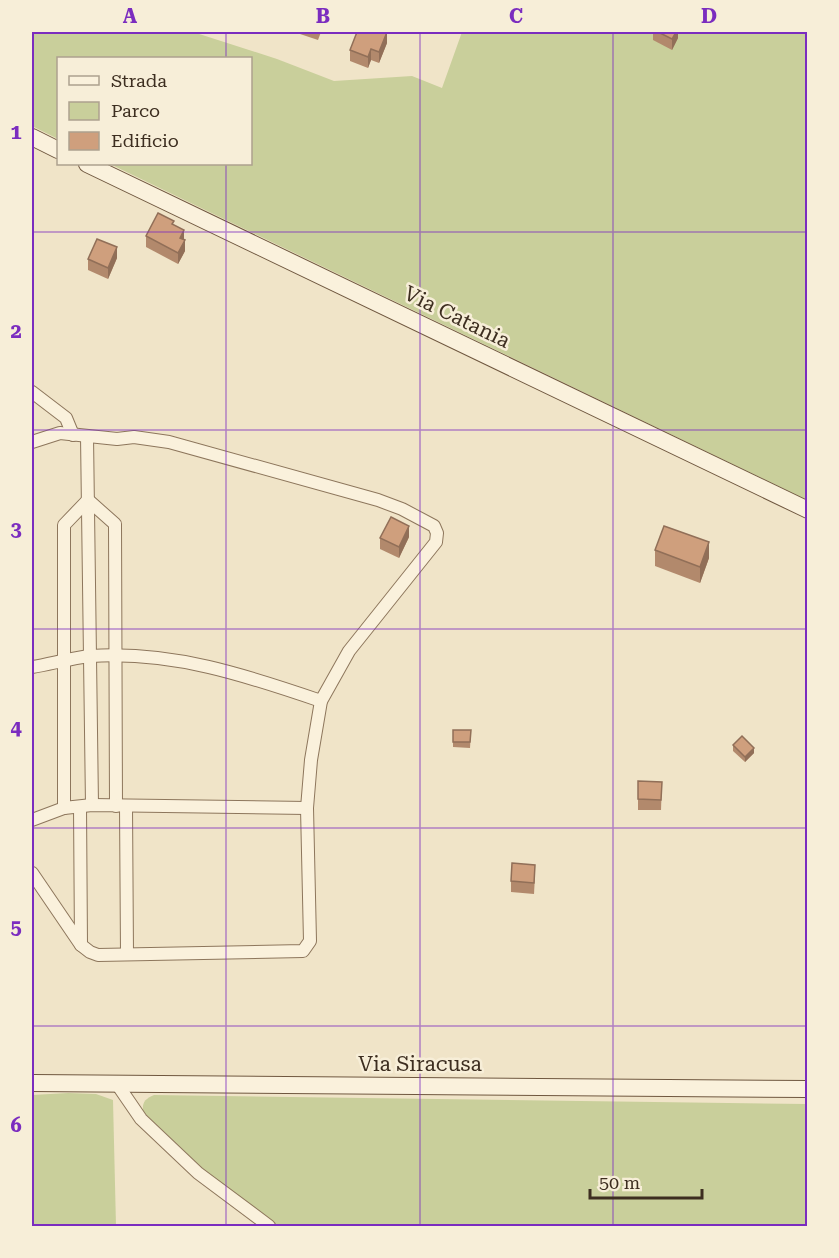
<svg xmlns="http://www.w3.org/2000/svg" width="839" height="1258" font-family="'Roboto Serif',serif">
<rect width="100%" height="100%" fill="#f0e4c8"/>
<g fill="#c9cf9b">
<polygon points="32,32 193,32 277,59 334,81 412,76 442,88 462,32 807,32 807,500 110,164 250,164 250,58 58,58 58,139 32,126"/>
<polygon points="68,1093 96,1094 113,1100 116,1226 32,1226 32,1095"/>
<path d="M154,1095L807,1104V1222L805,1226H277L203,1169L143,1112C142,1102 145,1099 154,1095Z"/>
</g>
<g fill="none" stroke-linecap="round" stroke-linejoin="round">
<g stroke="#8d765c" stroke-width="14">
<g id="street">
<polyline points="32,392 66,418 73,435"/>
<polyline points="87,436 92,805"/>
<polyline points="32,442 60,433 117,439 134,437 169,442 378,500 402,509 434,526 437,533 436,542 349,651 321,701 311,760 307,808 310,941 303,951 98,955 90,952 81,945 32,873"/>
<path d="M32,667C51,664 71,658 91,656C173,651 245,675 321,701"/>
<polyline points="126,806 127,954"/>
<polyline points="80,807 81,945"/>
<polyline points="64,808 64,525 88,500 115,524 116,806"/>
<polyline points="32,820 64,808 92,805 307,808"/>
<polyline points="117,1084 141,1119 198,1173 269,1226"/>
</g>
</g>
<g stroke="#6f573f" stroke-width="18">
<g id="secondary">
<polyline points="32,137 58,150"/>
<polyline points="87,164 808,510"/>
<polyline points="32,1083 808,1089"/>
</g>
</g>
<use href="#street" stroke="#faf1dc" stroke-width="12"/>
<use href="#secondary" stroke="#faf1dc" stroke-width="16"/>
</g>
<g fill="#b2896c">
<polygon points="300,32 321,32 318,40 300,34"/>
<polygon points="653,32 678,32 678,38 672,50 653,40"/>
<polygon points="387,43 379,63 371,60 368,68 350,61 350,50"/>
<polygon points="174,225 185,251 178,264 146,247 146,236"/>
<polygon points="117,258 108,279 88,270 88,259"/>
<polygon points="409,537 399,558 380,549 380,538"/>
<polygon points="655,550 709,558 700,583 655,566"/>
<polygon points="453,730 471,730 470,748 453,747"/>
<polygon points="733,745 754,753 745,762 733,751"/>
<polygon points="638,781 662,782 661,810 638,810"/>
<polygon points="535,875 534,894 511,892 511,881"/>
</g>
<g fill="#916f58">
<polygon points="387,32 387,43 379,63 379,52"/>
<polygon points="676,32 678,32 678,38 672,50 672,39"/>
<polygon points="371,49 371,60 368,68 368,57"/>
<polygon points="34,215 34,226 32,230 32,220"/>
<polygon points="184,230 184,241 180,238"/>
<polygon points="185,240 185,251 178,264 178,253"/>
<polygon points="117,247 117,258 108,279 108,268"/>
<polygon points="409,526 409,537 399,558 399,547"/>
<polygon points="709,542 709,558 700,583 700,567"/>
<polygon points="754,748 754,753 745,762 745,757"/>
</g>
<g fill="#cf9f7d" stroke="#916f58" stroke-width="1.5">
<polygon points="357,32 387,32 379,52 371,49 368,57 350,50"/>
<polygon points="658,32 676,32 672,39"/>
<polygon points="158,213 174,221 172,224 184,230 180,238 185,240 178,253 146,236"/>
<polygon points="97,239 117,247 108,268 88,259"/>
<polygon points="391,517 409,526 399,547 380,538"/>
<polygon points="664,526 709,542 700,567 655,550"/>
<polygon points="453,730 471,730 470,742 453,742"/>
<polygon points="742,736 754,748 745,757 733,745"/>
<polygon points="638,781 662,782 661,800 638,799"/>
<polygon points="512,863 535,865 534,883 511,881"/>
</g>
<path fill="none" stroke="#7b2cbf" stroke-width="1.5" stroke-opacity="0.55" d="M226,32V58M420,32V1226M613,32V1226M226,164V1226M32,232H808M32,430H808M32,629H808M32,828H808M32,1026H808"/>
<g text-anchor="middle" stroke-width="5" stroke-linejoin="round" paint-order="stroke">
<g font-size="21" fill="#3d2e20" stroke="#f7eed8">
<text transform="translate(457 317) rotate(26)" y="7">Via Catania</text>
<text x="420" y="1071">Via Siracusa</text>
</g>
</g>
<rect width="839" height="1258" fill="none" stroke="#f7eed8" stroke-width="66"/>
<rect x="57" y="57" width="195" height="108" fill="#f7eed8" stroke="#ada18e" stroke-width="1.5"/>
<rect x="69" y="76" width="30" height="9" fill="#faf1dc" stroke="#ada18e" stroke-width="1.5"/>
<text x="111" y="87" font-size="18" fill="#3d2e20">Strada</text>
<rect x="69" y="102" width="30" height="18" fill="#c9cf9b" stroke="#ada18e" stroke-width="1.5"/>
<text x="111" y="117" font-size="18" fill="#3d2e20">Parco</text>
<rect x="69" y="132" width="30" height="18" fill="#cf9f7d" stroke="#ada18e" stroke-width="1.5"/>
<text x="111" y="147" font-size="18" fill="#3d2e20">Edificio</text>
<path d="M590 1189v9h112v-9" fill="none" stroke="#3d2e20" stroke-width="3"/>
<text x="599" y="1189" font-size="18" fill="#3d2e20" stroke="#f7eed8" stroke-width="4.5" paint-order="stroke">50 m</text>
<rect x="33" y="33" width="773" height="1192" fill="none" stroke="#7b2cbf" stroke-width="2"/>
<g font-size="20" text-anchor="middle" font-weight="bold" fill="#7b2cbf">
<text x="130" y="23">A</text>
<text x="323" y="23">B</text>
<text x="516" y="23">C</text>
<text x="709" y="23">D</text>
<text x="16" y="139">1</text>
<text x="16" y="338">2</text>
<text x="16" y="536">3</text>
<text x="16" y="735">4</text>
<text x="16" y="934">5</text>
<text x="16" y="1132">6</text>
</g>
</svg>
